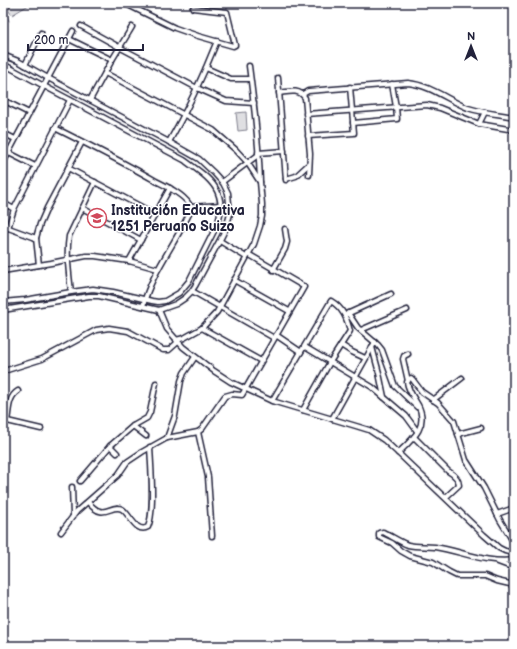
<svg xmlns="http://www.w3.org/2000/svg" width="517" height="649" font-family="'Balsamiq Sans',sans-serif">
<rect width="100%" height="100%" fill="#fff"/>
<filter id="ink" filterUnits="userSpaceOnUse"><feTurbulence type="fractalNoise" baseFrequency=".025" numOctaves="2"/><feDisplacementMap in="SourceGraphic" scale="8" xChannelSelector="R" yChannelSelector="G"/><feConvolveMatrix kernelMatrix="1 2 1 2 8 2 1 2 1" color-interpolation-filters="sRGB"/></filter>
<g filter="url(#ink)">
<g fill="#dfdfe2" stroke="#80808e">
<polygon points="12,3 32,3 12,15 8,10"/>
<polygon points="246,112 247,130 238,131 236,113"/>
</g>
<g fill="none" stroke-linecap="round" stroke-linejoin="round">
<path stroke="#7a7a88" stroke-width="1" d="M9,21C6,13 5,10 9,3"/>
<g stroke="#22223b" stroke-width="7">
<g id="minor">
<polyline points="124,3 175,28 198,36 233,46 235,45 227,12 193,8"/>
<polyline points="81,26 119,47 197,88 226,101 254,103"/>
<polyline points="69,39 112,60"/>
<polyline points="3,55 18,61 48,78 169,142 199,159 214,173 223,183 228,193 230,214 226,228 221,238 195,286 191,292 185,298 176,304 159,310 99,296 89,296 3,310"/>
<path d="M3,64L44,86L184,160C209,178 228,190 218,223L189,281L179,293L165,301L158,302L152,301L113,292L93,289L71,292L25,300L3,302"/>
<polyline points="25,65 41,33"/>
<path d="M249,66C254,104 259,143 260,182"/>
<polyline points="206,68 231,79 250,79"/>
<polyline points="105,73 213,130 236,150 247,162 260,182 262,204 262,216 260,226 254,244 217,312 202,328 184,338 176,340"/>
<polyline points="278,78 286,180"/>
<path d="M279,93C288,92 299,88 305,98L310,154L309,175"/>
<path d="M303,94L308,91L408,83C430,85 448,100 468,108C483,113 499,114 514,117"/>
<polyline points="3,100 29,113"/>
<polyline points="90,100 112,60 132,27"/>
<polyline points="306,114 427,105 440,108 479,124 514,130"/>
<polyline points="353,123 397,119 396,107 392,84"/>
<polyline points="479,124 485,112"/>
<path d="M55,128C89,145 123,162 156,181C166,186 183,194 189,204C191,207 190,209 190,212C175,244 152,272 143,306"/>
<polyline points="3,133 15,139"/>
<polyline points="308,136 354,133 350,87"/>
<path d="M169,142C188,109 203,76 217,41"/>
<polyline points="9,153 35,166"/>
<polyline points="258,153 284,151"/>
<polyline points="3,163 73,31"/>
<polyline points="68,168 155,214"/>
<polyline points="286,179 296,176 309,164"/>
<polyline points="222,182 258,155"/>
<polyline points="3,203 14,209"/>
<polyline points="190,207 221,205"/>
<polyline points="82,208 141,240"/>
<polyline points="3,226 36,238"/>
<polyline points="8,228 14,209 70,100"/>
<polyline points="220,241 246,257"/>
<polyline points="129,261 170,188"/>
<polyline points="39,265 36,238 40,224 47,208 82,142"/>
<polyline points="273,270 285,249 287,242 285,229"/>
<polyline points="3,271 51,263 86,256 95,256 129,261 158,269"/>
<polyline points="234,280 289,311"/>
<polyline points="192,291 274,338"/>
<path d="M71,292C69,273 66,255 69,236L95,182"/>
<polyline points="159,310 167,329 183,347 214,371 231,382 272,401 356,426 369,430 384,440 398,453 484,535 499,548 505,551 509,552 514,549"/>
<polyline points="348,313 358,328 378,345 382,350 395,386 417,407"/>
<polyline points="347,314 391,294"/>
<polyline points="202,328 261,361"/>
<polyline points="361,330 407,310"/>
<polyline points="276,335 301,352"/>
<polyline points="341,345 352,352 365,358"/>
<polyline points="305,347 372,387 406,416 417,431"/>
<polyline points="372,347 379,373 384,397"/>
<polyline points="408,354 404,356 403,359 408,381"/>
<polyline points="3,373 4,371 42,359 96,330 109,328 128,331 163,350 169,350 178,342"/>
<polyline points="433,400 462,378"/>
<path d="M272,401L331,301C343,308 347,319 350,331L330,362L303,410"/>
<polyline points="332,419 375,342"/>
<polyline points="3,420 41,429"/>
<path d="M7,421C9,411 8,397 18,391"/>
<polyline points="133,426 146,436"/>
<polyline points="198,432 208,477 212,536"/>
<polyline points="458,434 481,428"/>
<path d="M414,437L448,471C453,474 459,479 459,485L446,497"/>
<polyline points="167,438 175,416 181,381 184,373 195,357"/>
<polyline points="110,446 117,453"/>
<path d="M398,453C413,439 429,426 418,405C413,397 408,390 407,382L409,379L411,378L413,380L422,392L438,403L454,421L466,460L484,488L500,520L514,543"/>
<polyline points="80,481 110,446 133,426 147,418 150,412 156,383"/>
<polyline points="72,487 73,516"/>
<path d="M88,502C104,522 111,503 122,509C130,514 136,534 148,527C155,511 151,466 150,447"/>
<polyline points="497,514 514,508"/>
<polyline points="61,532 77,511 118,475 127,462 142,452 167,438 198,432 202,429 225,396 232,394 242,395 304,287 303,286 248,254"/>
<path d="M514,560C487,564 461,551 435,547C426,546 417,547 408,545C400,542 391,536 383,532L379,533V537L392,543L401,551L410,556L433,562L449,572L457,576H485L497,581L514,585"/>
<polyline points="498,562 514,568"/>
</g>
</g>
<use href="#minor" stroke="#fff" stroke-width="4"/>
</g>
</g>
<defs>
<g id="school-ring" transform="scale(1)"><circle r="9.5" fill="#fff" stroke="#d1495b" stroke-width="1.5"/><path d="M0-5L7-2L0 1L-7-2ZM-4 1L0 2.5L4 1V4Q0 6-4 4Z" fill="#d1495b"/></g>
</defs>
<g fill-rule="evenodd">
<use href="#school-ring" x="97" y="218"/>
</g>
<g text-anchor="middle" stroke-width="3" stroke-linejoin="round" paint-order="stroke">
<g font-size="14" font-weight="bold" fill="#22223b" stroke="#fff" text-anchor="start">
<text x="111" y="215">Institución Educativa<tspan x="111" dy="16">1251 Peruano Suizo</tspan></text>
</g>
</g>
<rect width="517" height="649" fill="none" stroke="#fff" stroke-width="16"/>
<rect x="8" y="8" width="501" height="633" fill="none" stroke="#22223b" stroke-width="1.5" filter="url(#ink)"/>
<g transform="translate(471 46)" stroke="#ffffff" stroke-width="3" paint-order="stroke">
<path d="M0-3L7 15L0 10L-7 15Z" fill="#22223b"/>
<text y="-6" font-size="11" font-weight="bold" text-anchor="middle" fill="#22223b">N</text>
</g>
<path d="M28 44v6h115v-6" fill="none" stroke="#22223b" stroke-width="2"/>
<text x="34" y="44" font-size="12" fill="#22223b" stroke="#ffffff" stroke-width="3" paint-order="stroke">200 m</text>
</svg>
